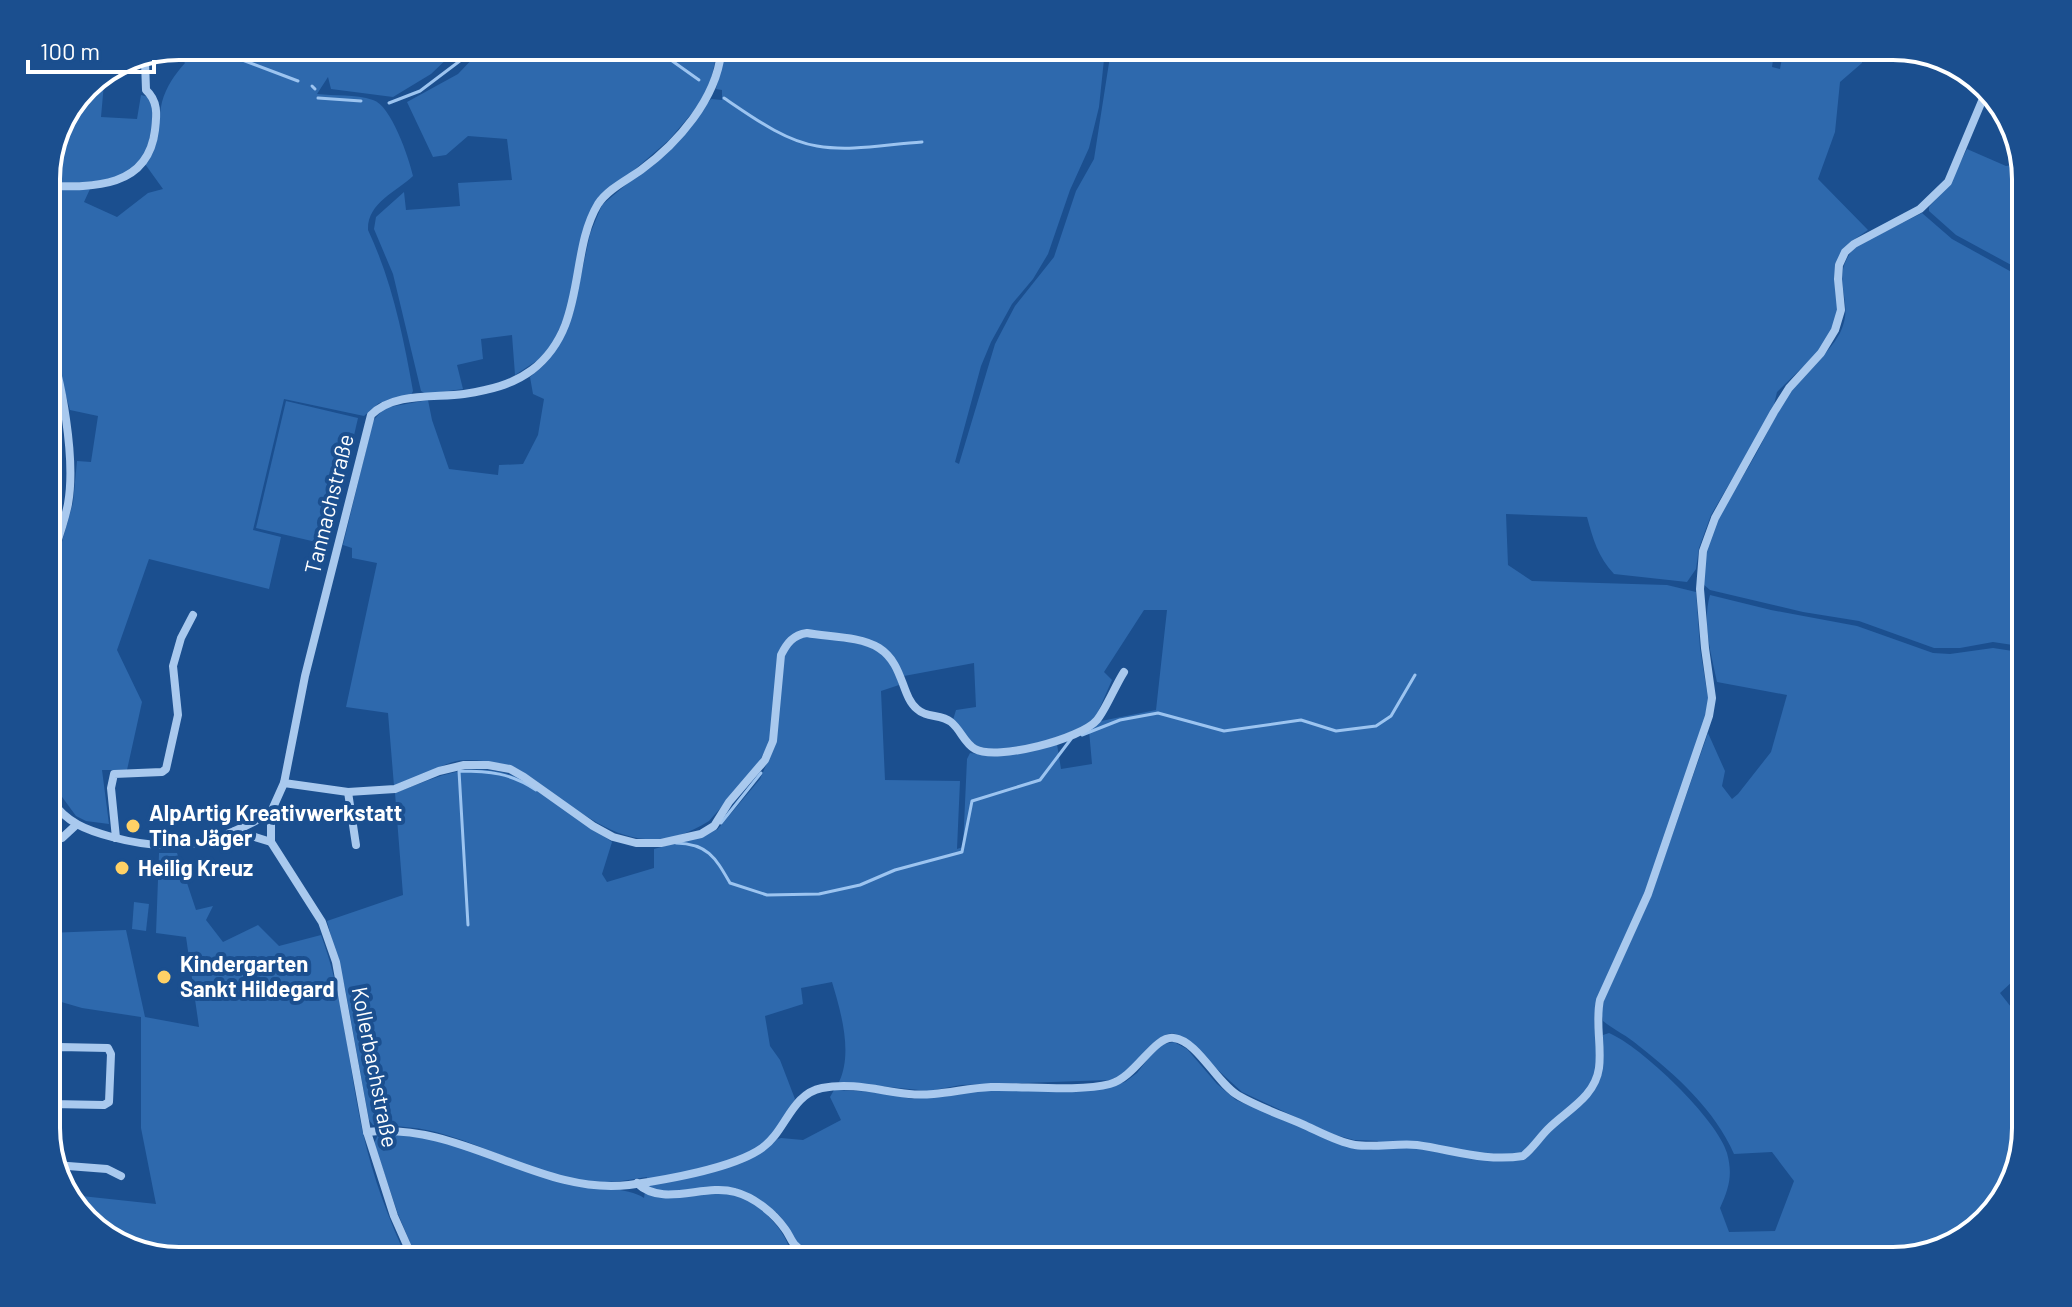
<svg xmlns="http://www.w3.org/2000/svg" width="2072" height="1307" font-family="Barlow,sans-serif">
<rect width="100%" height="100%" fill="#1b4f8f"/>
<g fill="#2e69ad" fill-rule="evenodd">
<path d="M1862,46V63L1840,82L1835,132L1818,179L1868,230L1852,241L1835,264L1838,310L1832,329L1819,351L1777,392L1773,409L1711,515L1699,548L1696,569L1687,582L1614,574C1598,557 1593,539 1587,517L1506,514L1508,565L1532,581L1667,585L1696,592L1700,648L1708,698L1707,715L1645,892L1597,999C1591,1022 1598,1043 1596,1067C1593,1096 1560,1112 1541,1131C1535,1137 1531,1144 1525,1150L1527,1157C1540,1147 1548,1131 1561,1120C1600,1085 1604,1091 1603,1035L1609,1033C1641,1046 1718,1120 1727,1153C1733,1175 1729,1188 1720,1208L1729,1232L1775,1231L1794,1181L1772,1152L1734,1154C1715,1110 1676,1075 1639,1046C1628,1036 1614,1030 1603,1021L1601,1012L1604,1000L1651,896L1708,733L1725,771L1722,786L1732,799L1738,794L1771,752L1787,695L1717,682C1711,654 1702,622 1710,595L1771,610L1857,626L1933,653L1950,654L1993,648L2026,653V969L2000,993L2022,1021H2026V1129L2004,1202L1959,1243L1894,1261H836C823,1257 809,1254 799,1245C790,1236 787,1222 776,1212L768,1216C782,1230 789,1242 793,1261H418L398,1214L374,1143L378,1135C444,1126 504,1170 567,1183C589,1188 629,1187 644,1198L647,1177C633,1179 620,1182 605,1182C550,1182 498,1150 446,1135C422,1127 398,1126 373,1125L369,1120L345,988L327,921L403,895L395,793C440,776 473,758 522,779L612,842L602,874L607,882L654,868V849L701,836L714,827L717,830L760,779L776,742L781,670L783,656L793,640L807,635L867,645L885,656L899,677L897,678L899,685L881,691L885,780L960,781L957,849L963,847L967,759L970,753L995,756L1057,744L1061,769L1092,764L1089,730L1101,721L1156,710L1167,610H1144L1104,672L1112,680L1094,721C1071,734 1003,759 979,747C967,741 962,729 953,720L956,710L976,707L974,663L904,676C881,632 852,638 807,631C791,632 784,640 778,654L770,741L756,768L709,821C643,863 597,825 543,786C532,778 519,767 506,765C492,762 471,758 457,761C435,766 416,781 394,786L388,713L346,707L377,563L352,558V548L343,545L373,421L384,408L428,400L432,420L449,469L498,475L499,465L523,464L538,435L544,399L533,394L530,377L544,365L558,347L573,313L590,234L602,205L674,144L711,99L722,100V90L716,89L724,53L1105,50L1099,107L1089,148L1070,190L1048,254L1033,279L1012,304L991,342L981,366L955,462L959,464L995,344L1015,306L1054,257L1076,191L1094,159L1111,50L1775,47L1772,67L1780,69L1784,47ZM832,982C841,1012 853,1053 839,1082L929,1091L961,1085L1110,1080C1139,1070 1146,1037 1173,1033L1183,1038L1242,1092L1332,1134L1354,1140L1378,1141L1372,1150L1354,1149L1236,1100L1217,1084L1187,1049L1174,1042L1164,1044L1154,1051L1137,1073L1125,1082L1097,1090H989L912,1099L878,1092L834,1090L830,1097L841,1120L803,1140L781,1138L764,1144L776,1130L795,1099L780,1060L770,1046L765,1016L803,1004L801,988Z"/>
<polygon points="717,53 710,84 698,106 669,140 597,202 567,311 553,343 541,358 515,375 512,335 481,339 483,359 457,365 463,389 426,394 421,391 393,274 374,229 376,217 404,192 406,210 460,206 458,183 512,180 507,139 468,136 446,155 433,157 407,102 458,74 477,54"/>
<path d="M452,54L431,74L393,97L331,89L328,77L317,94C334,96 355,94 373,100C391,105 409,158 413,176C396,192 367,203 368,230C392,281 403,335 413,391L411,395L379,403L364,416L284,399L253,530L281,537L269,589L149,559L117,650L142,702L127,770H102L109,824L86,821L76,816L57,790L46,729V598L73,503L77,461L91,462L98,416L70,410L46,324V189H90L84,202L117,217L148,193L163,189L145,164C161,148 157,123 162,102C166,87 175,74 185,63L179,56Z"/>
<path d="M105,72L101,117L137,119L141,95L149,97C155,113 152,125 149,141C138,188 84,182 46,182V170L85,85Z"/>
<polygon points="1967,149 2006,166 2023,163 2026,170 2026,273 1956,235 1929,211 1929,207 1950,183"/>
<path d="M1922,213L1952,239L2026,280V647L1993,642L1960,648H1934L1859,621L1803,612L1710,590L1703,584C1704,574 1704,563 1706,553C1714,518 1739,485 1756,454C1768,432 1778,409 1792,389C1807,369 1828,355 1840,333C1857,299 1826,279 1856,246Z"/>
<path d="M46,372C61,434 66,484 46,545Z"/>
<polygon points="286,401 358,418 329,545 256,528"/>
<path d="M159,853H177L196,910L213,906L206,920L223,942L258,925L279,946L321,935C345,999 348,1067 363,1133C373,1178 389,1220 408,1261H179L105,1239L63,1194L156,1204L141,1128V1017L82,1008L51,999L47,933L126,930L145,1017L199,1027L186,937L156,933Z"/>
<polygon points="134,902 149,904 146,931 132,929"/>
</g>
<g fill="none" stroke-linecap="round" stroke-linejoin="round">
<g stroke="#9cc4f0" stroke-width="3">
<polyline points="661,53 699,80"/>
<polyline points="229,55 298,81"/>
<polyline points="312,86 315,89"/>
<polyline points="318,98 361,101"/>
<path d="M724,98C751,116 784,141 817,146C851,152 888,144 922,142"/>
<polyline points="389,103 420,91 469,54"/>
<polyline points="1082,735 1120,720 1158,713 1224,731 1301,720 1336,731 1376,726 1391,716 1415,675"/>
<polyline points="721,823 761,773"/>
<path d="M676,843C708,844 715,857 730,883L767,895L819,894L860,885L895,870L962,852L972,801L1040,780L1071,739"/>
<path d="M468,925L459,771C489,771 511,773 536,790"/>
</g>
<g stroke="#a9c9ee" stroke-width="8">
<path d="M46,186C92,187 148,189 155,130C157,114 158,101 146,90L145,61"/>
<path d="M46,336C62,379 76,459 68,504C63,529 53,552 46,576"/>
<polyline points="46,766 51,800 51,842"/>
<path d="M284,783L348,792L395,789L439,771L464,765H488L510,769L524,777L593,826L613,837L636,843H661L701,834L714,826L729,802L765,760L773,741L781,655C787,643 793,635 807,633C828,637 860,636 879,648C904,664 901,696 917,709C926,718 941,714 951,722C961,730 964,743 975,749C997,761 1081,739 1097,720C1106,709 1115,686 1124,672"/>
<polyline points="348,792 356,845"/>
<path d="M51,800C67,823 86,830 112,837C174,854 217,845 271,812"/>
<polyline points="235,831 271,842 322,922 336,962 367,1132 394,1216 414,1261"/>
<polyline points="116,838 111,788 114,774 162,772 166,769 178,715 173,666 181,638 193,615"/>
<path d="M271,842V812L284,783L305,676L371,415C394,392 435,398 464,394C489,390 512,385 532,370C588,327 568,254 598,204C608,189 627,180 641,170C678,143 716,99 721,53"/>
<polyline points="47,843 62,838 76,825"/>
<polyline points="52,1104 104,1105 109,1102 111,1054 108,1048 59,1047 54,1049 52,1104 55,1165"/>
<path d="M367,1132C461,1121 540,1196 629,1185C664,1180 734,1168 762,1148C786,1131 791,1094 822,1088C852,1082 880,1091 909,1094C936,1097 964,1088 991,1087C1024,1086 1079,1092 1110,1084C1136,1077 1154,1035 1174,1038C1198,1041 1217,1084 1239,1096C1258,1107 1281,1115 1302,1124C1318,1131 1337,1142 1355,1145C1375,1148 1397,1143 1417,1145C1453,1150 1486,1162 1523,1156C1533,1148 1539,1138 1548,1129C1567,1110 1595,1097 1599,1068C1602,1045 1595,1023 1600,1000L1648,894L1709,716L1712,698L1705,648L1700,589L1703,551L1715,518L1774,412L1789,388L1821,353L1835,330L1841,310L1838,279L1839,265L1845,252L1854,244L1920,209L1948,182L1987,89"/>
<polyline points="55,1165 107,1169 121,1176"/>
<path d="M637,1183C663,1208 704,1183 735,1192C754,1197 774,1213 785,1229C789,1234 791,1241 795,1245C802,1253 813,1258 822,1261"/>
</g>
</g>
<g fill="#ffd166" stroke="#1b4f8f" stroke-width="3">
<circle cx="133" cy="826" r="8"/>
<circle cx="122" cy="868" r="8"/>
<circle cx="164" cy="977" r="8"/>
</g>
<g text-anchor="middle" stroke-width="8" stroke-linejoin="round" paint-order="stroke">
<g font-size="22" fill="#fff" stroke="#1b4f8f">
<text transform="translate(329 504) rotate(-76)" y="8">Tannachstraße</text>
<text transform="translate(375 1067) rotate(79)" y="8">Kollerbachstraße</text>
</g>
<g font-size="22" font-weight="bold" fill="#fff" stroke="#1b4f8f" text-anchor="start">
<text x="149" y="821">AlpArtig Kreativwerkstatt<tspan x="149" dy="25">Tina Jäger</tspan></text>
<text x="138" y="876">Heilig Kreuz</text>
<text x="180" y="972">Kindergarten<tspan x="180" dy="25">Sankt Hildegard</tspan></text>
</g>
</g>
<path d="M0 0H2072V1307H0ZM179 60H1893A119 119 0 0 1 2012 179V1128A119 119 0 0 1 1893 1247H179A119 119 0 0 1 60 1128V179A119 119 0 0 1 179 60Z" fill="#1b4f8f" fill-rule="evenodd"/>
<path fill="none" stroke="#fff" stroke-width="4" d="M179 60H1893A119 119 0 0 1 2012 179V1128A119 119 0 0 1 1893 1247H179A119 119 0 0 1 60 1128V179A119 119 0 0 1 179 60Z"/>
<path d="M28 60v12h126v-12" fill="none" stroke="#ffffff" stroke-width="4"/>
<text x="40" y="60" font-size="24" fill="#ffffff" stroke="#1b4f8f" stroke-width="6" paint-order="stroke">100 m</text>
</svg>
